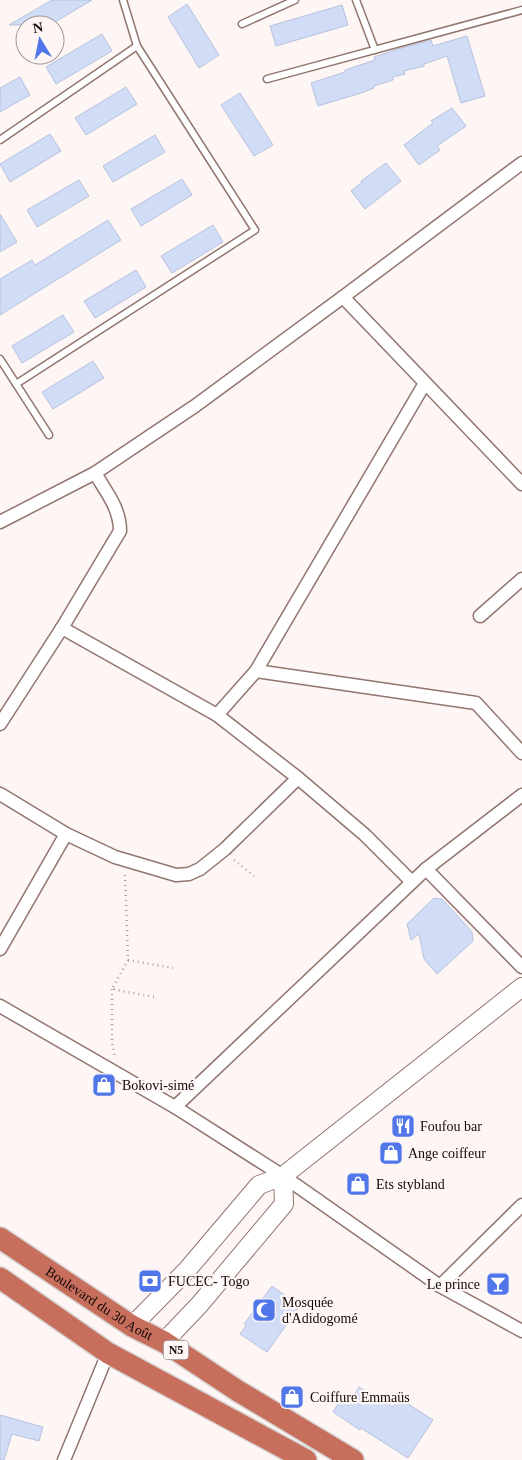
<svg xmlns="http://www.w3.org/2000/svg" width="522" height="1460" font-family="'Times New Roman',serif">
<rect width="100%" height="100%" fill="#fdf6f5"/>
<g fill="#d1dcf7" stroke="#b7c2dc">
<polygon points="52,0 92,0 50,25 9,25"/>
<polygon points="187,4 219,55 199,68 168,17"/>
<polygon points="342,5 348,25 276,46 270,26"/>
<polygon points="102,34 112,51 56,84 46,67"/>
<polygon points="467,36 485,96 461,103 447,56 424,64 424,66 404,71 405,74 393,77 393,80 374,86 374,88 361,93 318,106 311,83 345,72 345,70 375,60 374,57 398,49 431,40 433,46"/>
<polygon points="20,77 30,95 0,112 0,88"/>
<polygon points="126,87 137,104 86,135 75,118"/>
<polygon points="240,93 273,145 254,156 221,105"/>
<polygon points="452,108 466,126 437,146 440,150 419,165 404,145 433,123 431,121"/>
<polygon points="50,134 61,151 10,182 0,164"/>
<polygon points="155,135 165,152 113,182 103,166"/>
<polygon points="386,163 401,181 365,209 351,191 362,182 361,181"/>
<polygon points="182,179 192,195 141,226 131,209"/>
<polygon points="79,180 89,196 37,227 27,210"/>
<polygon points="0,214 17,242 0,252"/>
<polygon points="108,220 121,240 0,315 0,279 32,260 35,265"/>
<polygon points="213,225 223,242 172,273 161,256"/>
<polygon points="136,270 146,287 95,318 84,301"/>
<polygon points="63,315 74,332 22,363 12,346"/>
<polygon points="93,361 104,378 53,409 42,392"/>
<polygon points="434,898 442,899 464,923 472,932 473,941 437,974 424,959 419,934 411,940 407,924"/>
<polygon points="272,1286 300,1306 267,1352 240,1334 246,1326 244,1324"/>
<polygon points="359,1387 393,1407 399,1398 433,1420 408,1458 361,1428 360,1430 333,1412 340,1401 347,1406"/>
<polygon points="0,1415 43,1427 39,1441 12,1434 4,1460 0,1460"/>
</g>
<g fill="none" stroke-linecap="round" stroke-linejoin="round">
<g stroke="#92756e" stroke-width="9">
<g id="lane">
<polyline points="123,0 137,46"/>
<polyline points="356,0 375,50"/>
<polyline points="242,24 295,0"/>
<polyline points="267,79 522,10"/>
<polyline points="0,140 137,46 255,230 16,384"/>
<polyline points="0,359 49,435"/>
</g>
</g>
<g stroke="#92756e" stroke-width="15">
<g id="street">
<polyline points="343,297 522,484"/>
<polyline points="0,522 95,473 195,406 343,297 522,163"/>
<polyline points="480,616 522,579"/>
<polyline points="62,628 217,715 298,778 365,835 412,882"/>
<polyline points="256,671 425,383"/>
<polyline points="217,715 256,671 476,703 522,753"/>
<path d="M0,724L62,628L120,531C120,508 106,492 95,473"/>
<polyline points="0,794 66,834 115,857 176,875 189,874 200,869 225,849 298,778"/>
<polyline points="426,869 522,967"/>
<polyline points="0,949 66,834"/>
<polyline points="0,1006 175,1107 283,1176 440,1286 522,1331"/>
<polyline points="175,1107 426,869 522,795"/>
<polyline points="440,1286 522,1205"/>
<polyline points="64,1460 108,1353"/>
</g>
</g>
<g stroke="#92756e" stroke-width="20">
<g id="secondary">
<polyline points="132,1326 187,1270 259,1185 283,1176 522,987"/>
<polyline points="164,1342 200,1304 284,1204 283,1176"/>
</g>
</g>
<g stroke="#d5d3d2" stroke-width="24">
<g id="highway">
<path id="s1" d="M0,1238L132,1326L164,1342L238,1391L353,1460"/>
<polyline points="0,1278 108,1353 306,1460"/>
</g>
</g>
<g stroke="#a8a09f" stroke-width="2.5" stroke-dasharray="1 4" stroke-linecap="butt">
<polyline points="234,860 254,876"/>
<polyline points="125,875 128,960 112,989 154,997"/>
<polyline points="128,960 173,968"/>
<polyline points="112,989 112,1043 115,1057"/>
</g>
<use href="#lane" stroke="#fff" stroke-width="6"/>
<use href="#street" stroke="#fff" stroke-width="12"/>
<use href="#secondary" stroke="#fff" stroke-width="18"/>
<use href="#highway" stroke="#c76f5c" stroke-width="21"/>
</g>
<defs>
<g id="shop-square" transform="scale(1.25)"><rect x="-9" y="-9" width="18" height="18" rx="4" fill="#5076ea" stroke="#fdf6f5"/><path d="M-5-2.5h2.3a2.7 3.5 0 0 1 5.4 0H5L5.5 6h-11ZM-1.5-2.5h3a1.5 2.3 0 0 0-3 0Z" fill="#fff"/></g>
<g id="restaurant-square" transform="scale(1.25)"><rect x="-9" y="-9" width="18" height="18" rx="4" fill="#5076ea" stroke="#fdf6f5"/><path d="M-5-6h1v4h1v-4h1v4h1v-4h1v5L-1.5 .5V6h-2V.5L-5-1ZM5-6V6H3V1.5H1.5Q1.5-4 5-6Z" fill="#fff"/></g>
<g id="bank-square" transform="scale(1.25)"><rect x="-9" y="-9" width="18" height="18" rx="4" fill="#5076ea" stroke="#fdf6f5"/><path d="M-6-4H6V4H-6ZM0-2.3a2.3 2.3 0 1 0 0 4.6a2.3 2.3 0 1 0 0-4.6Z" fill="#fff"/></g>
<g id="bar-square" transform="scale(1.25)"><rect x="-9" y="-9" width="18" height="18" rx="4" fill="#5076ea" stroke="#fdf6f5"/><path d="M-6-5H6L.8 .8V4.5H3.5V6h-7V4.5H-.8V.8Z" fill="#fff"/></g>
<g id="mosque-square" transform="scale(1.25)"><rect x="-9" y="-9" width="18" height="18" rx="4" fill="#5076ea" stroke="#fdf6f5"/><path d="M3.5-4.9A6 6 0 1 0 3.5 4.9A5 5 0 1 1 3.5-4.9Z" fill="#fff"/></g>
</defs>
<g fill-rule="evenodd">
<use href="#shop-square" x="104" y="1085"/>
<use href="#restaurant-square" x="403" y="1126"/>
<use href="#shop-square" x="391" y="1153"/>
<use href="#shop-square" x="358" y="1184"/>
<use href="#bank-square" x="150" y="1281"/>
<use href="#bar-square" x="498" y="1284"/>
<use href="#mosque-square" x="264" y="1310"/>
<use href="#shop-square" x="292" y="1397"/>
</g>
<g text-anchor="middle" stroke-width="4.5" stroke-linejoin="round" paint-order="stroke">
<rect fill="#fdf6f5" stroke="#59504e" stroke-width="1" x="163.5" y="1340.5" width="25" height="19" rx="4"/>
<g font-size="12" font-weight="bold" fill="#130907">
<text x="176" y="1354">N5</text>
</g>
<g font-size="14" fill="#130907" stroke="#fdf6f5" text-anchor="start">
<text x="122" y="1090">Bokovi-simé</text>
<text x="420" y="1131">Foufou bar</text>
<text x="408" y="1158">Ange coiffeur</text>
<text x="376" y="1189">Ets stybland</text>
<text x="168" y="1286">FUCEC- Togo</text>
<text x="480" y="1289" text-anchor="end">Le prince</text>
<text x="282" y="1307">Mosquée<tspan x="282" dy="16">d'Adidogomé</tspan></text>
<text x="310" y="1402">Coiffure Emmaüs</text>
</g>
<g font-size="14" fill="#130907" stroke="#fdf6f5">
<text dy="5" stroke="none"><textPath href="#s1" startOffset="119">Boulevard du 30 Août</textPath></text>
</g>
</g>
<g transform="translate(40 40) rotate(350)"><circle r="24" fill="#fdf6f5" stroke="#9f9796"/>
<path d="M0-4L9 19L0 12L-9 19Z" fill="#5076ea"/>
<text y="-8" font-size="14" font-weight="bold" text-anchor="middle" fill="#130907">N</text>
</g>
</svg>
